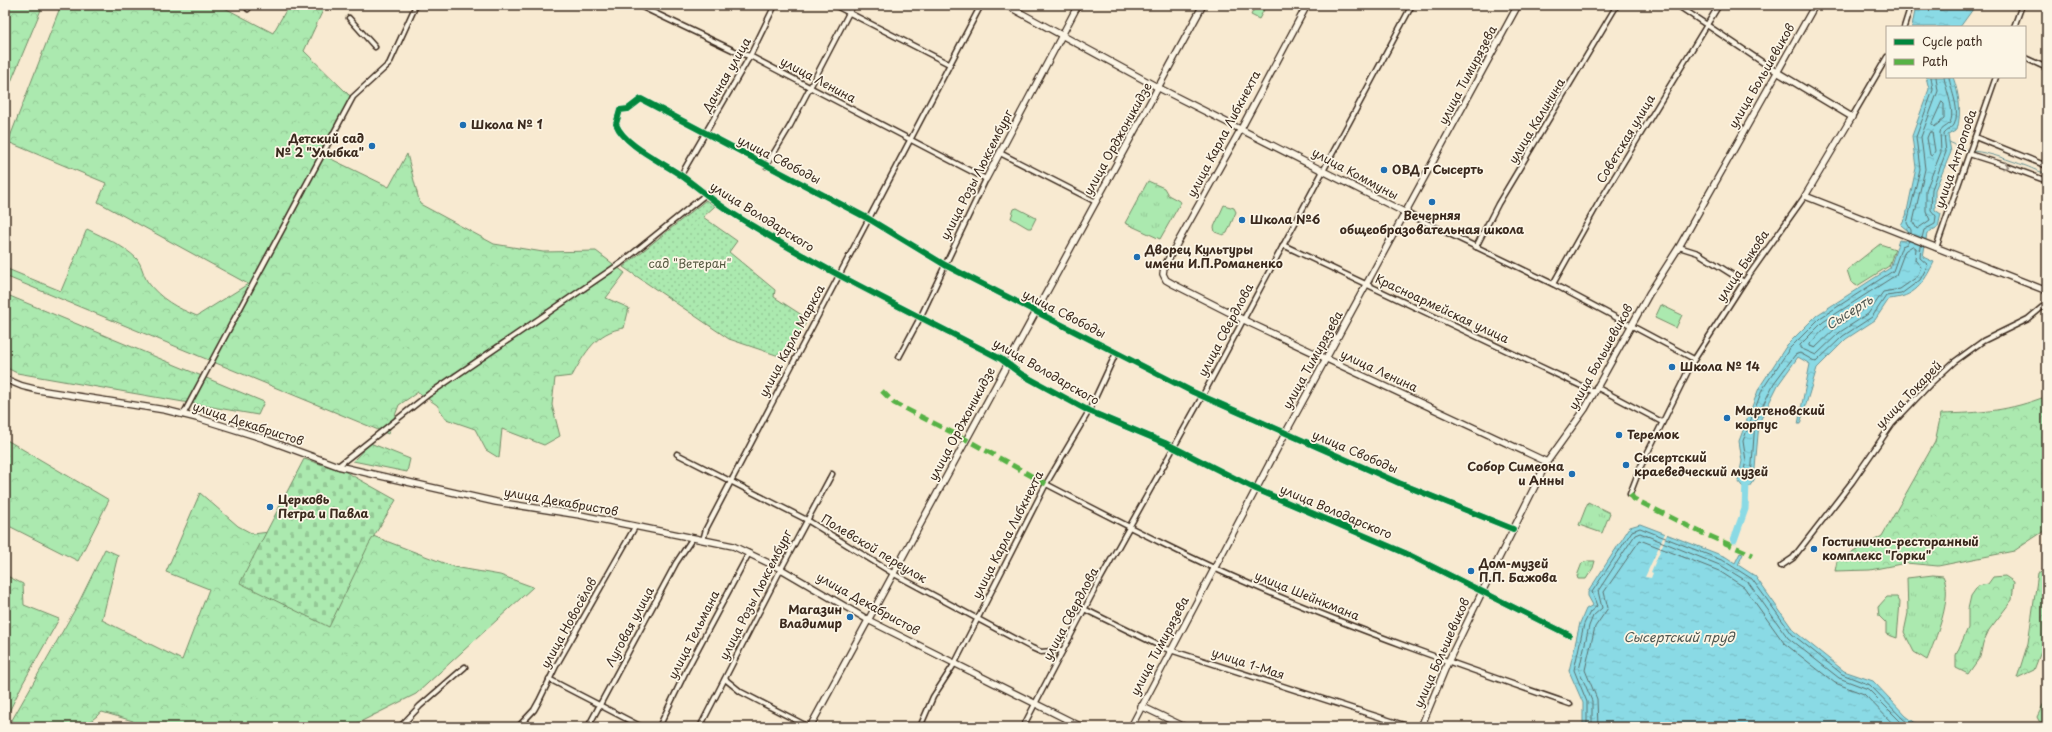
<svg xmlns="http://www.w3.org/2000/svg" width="2052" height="732" font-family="'Playpen Sans',sans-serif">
<defs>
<pattern id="grass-tufts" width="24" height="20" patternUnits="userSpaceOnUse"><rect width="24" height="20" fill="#abe9af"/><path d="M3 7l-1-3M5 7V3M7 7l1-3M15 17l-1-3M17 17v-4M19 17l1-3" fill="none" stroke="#94c896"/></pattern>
<pattern id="forest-crowns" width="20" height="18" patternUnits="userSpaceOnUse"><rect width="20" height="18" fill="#abe9af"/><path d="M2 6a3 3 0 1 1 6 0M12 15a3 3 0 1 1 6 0" fill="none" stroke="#94c896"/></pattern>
<pattern id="cemetery-stones" width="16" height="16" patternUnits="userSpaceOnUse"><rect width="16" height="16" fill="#abe9af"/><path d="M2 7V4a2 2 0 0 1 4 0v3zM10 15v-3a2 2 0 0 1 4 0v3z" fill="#94c896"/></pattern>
<pattern id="garden-dots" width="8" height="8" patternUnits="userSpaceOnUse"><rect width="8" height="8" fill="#abe9af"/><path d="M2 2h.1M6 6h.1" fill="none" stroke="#94c896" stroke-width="1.8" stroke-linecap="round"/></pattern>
<pattern id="water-ripples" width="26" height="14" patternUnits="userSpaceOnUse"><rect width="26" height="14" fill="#8adae5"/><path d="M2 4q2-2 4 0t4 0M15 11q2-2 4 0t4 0" fill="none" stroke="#78bbc4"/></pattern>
</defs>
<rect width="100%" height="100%" fill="#f8ead1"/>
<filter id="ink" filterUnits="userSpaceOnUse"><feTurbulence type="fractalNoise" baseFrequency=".025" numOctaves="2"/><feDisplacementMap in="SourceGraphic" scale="8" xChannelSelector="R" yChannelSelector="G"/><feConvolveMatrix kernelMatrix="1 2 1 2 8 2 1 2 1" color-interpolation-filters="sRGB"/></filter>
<g filter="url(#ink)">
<g fill="url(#grass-tufts)" stroke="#738a66">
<polygon points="1148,181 1164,188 1168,195 1181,202 1160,239 1125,223"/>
<polygon points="1880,244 1895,249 1889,266 1857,286 1851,282 1847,270"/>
<polygon points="1588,502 1610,513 1602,533 1579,525"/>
<polygon points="1588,561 1595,561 1593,568 1586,579 1578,579 1577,576 1582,563"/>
<path d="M1933,575L1943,576C1954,596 1935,640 1927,660L1914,652L1904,632L1908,613L1907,578Z"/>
<polygon points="1887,597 1897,597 1900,602 1897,638 1886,634 1886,623 1879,616 1878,607"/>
<polygon points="2047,697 2047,726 2039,721 2037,717"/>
</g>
<g fill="url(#forest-crowns)" stroke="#738a66">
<polygon points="5,5 43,5 5,96"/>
<path d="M61,5H219L273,33L289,5H328L324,8L304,51L349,95L353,97L325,156L389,187L407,154L420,204L494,244L543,252L596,251L625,273L606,298L629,308L624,328C596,332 585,353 572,376L555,378L552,405L560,436L544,445L502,429L499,458L486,450L475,429L446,419L437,405L418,392L399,405L388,434L5,276V268L61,291L87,229C105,238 123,245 137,259C142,265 143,275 147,281C160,299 177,308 197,316L248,284L98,202L106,183L8,142Z"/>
<polygon points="5,294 264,402 258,415 17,373 5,367"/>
<path d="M2047,396V529L2014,551L1938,566L1906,563L1870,570L1835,571L1837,561L1882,536L1935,442L1941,414C1981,413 2009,411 2047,396Z"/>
<polygon points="5,439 109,500 78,561 5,524"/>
<polygon points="370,443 410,459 407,472 353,461"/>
<polygon points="200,493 238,526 253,534 269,532 373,536 454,567 500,575 533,587 416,694 350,727 134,727 133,721 102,712 83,727 17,727 12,720 77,606 105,549 118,555 102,620 182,660 209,589 166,572"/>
<polygon points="2043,570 2047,574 2047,636 2034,670 2017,678 2028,643 2038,573"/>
<polygon points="5,575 23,584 24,605 59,619 23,683 5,720"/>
<polygon points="2005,576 2014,582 2012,600 1989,630 1983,643 1980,657 1968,674 1956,668 1956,655 1968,628 1968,609 1971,596 1978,586 1988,584 1993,577"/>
</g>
<polygon fill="url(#cemetery-stones)" stroke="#738a66" points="304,459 346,472 396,500 369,544 329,627 240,583"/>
<polygon fill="url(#garden-dots)" stroke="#738a66" points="706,200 715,206 703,217 737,241 729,252 775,290 774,297 808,319 785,358 729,339 623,267"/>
<g fill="#abe9af" stroke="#738a66">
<polygon points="1256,5 1266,6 1259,19 1251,15"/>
<polygon points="1224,205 1234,208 1236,212 1227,233 1223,235 1215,232 1214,227"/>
<polygon points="1017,208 1036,218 1031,228 1028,228 1011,218 1014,209"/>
<polygon points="1661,305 1682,315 1676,328 1655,318"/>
</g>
<g fill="url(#water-ripples)" stroke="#6a9495">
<polygon points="1916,5 1976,5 1960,27 1912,27"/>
<path d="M1926,77H1953C1959,94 1962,112 1957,130L1948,135L1951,152L1935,190V210L1941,214L1938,227L1927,233L1923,257L1934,262C1923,284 1915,297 1889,299L1875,320L1846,339L1817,368L1800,424H1798L1810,364L1798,357L1778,385L1759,423L1754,480L1746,491L1738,481L1742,461L1739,441L1759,388L1787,345L1817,315L1890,268L1899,240L1905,241L1908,231L1901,225L1906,216L1916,168L1912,136L1929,89Z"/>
<polygon points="1640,524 1726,557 1735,563 1740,553 1743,554 1738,565 1755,576 1794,631 1844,671 1873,681 1906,716 1921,727 1583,727 1583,703 1569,671 1580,623 1586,609 1593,605 1588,596 1588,592 1630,527"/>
</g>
<polygon fill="#f8ead1" points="1666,531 1668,532 1651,572 1653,573 1651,578 1645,577"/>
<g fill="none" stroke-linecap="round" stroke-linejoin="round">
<g stroke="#5b706e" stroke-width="1">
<path d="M1936,77L1938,91L1921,137L1925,169L1913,222L1917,229L1930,220L1926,211V190L1941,152L1940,132C1942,128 1946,127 1949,124C1957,114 1945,88 1944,77"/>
<polygon points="1942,102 1944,104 1944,119 1934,127 1932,124"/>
<polygon points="1932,132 1935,151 1932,156 1930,155 1927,138 1929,133"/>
<polyline points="1911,234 1911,230 1907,223 1920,169 1916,137 1933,90 1931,77"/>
<path d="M1922,238L1924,230L1935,224L1936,216L1931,210L1932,189L1946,152L1944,134C1947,130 1952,129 1954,125C1961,110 1951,92 1949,77"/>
<polyline points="1909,241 1907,244 1902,246 1893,271 1820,318 1790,348 1762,390 1743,441 1746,461 1742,479 1745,483 1751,478 1755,421 1774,383 1795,355 1800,353 1816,362 1843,336 1872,317 1886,296 1901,294 1920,280 1928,265 1920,258 1921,246"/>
<polygon points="1913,246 1916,248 1915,260 1921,267 1917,277 1900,289 1883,292 1868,314 1840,332 1816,355 1800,348 1800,345 1823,322 1896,275 1905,251"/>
<polygon points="1863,304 1866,305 1864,309 1837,327 1815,348 1810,346 1810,344 1826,327"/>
<polyline points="1587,727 1587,702 1574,670 1584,624 1590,612 1597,606 1592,592 1632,531 1640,528 1724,561 1752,579 1792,634 1842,674 1870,685 1903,719 1914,727"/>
<polyline points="1592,727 1592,701 1579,670 1589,626 1593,616 1602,608 1598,591 1635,535 1640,533 1722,566 1748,582 1788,638 1839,678 1868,689 1906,727"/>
<polyline points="1598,727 1597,699 1585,670 1595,627 1608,608 1604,592 1640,540 1719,571 1744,587 1784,643 1835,683 1864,694 1896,727"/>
</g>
<g stroke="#6a9495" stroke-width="1">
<polyline points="1949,142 1967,150"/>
<path d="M1973,151C1991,153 2009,160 2026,166C2034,169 2038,172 2047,173"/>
</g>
<polyline stroke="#8adae5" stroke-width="7" points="1734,540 1745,509 1746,482"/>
<g stroke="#3b2a1e" stroke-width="7">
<g id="street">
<polyline points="638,5 739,53 750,56 986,179 921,316 899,357"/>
<polyline points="834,5 949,64"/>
<polyline points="1677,5 1777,72"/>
<polyline points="248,9 250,5"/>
<polyline points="349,18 375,47"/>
<polyline points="1904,27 1911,5"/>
<polyline points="2014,27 2022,5"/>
<polyline points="2025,58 2047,68"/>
<polyline points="1852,117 1887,57"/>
<polyline points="1975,137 2047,166"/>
<polyline points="1000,153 1096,202"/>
<polyline points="1969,154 2007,166 2047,181"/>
<polyline points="766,166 790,126 853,5"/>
<polyline points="681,175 750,56 775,5"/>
<polyline points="1406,213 1553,284 1694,359"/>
<polyline points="1283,245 1594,392"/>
<polyline points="1476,247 1498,204 1617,5"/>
<polyline points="1679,247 1698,253 1744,282"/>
<polyline points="1936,248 1996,77"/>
<polyline points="1553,284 1598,204 1719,5"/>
<polyline points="1596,387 1662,422"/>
<polyline points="183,415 353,97 389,64 416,5"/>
<polyline points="677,454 807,520 894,574 1032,648 1041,652 1063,650"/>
<polyline points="338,466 429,394 621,263 705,195"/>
<path d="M1046,484C1114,519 1182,555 1252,585C1356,630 1463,667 1570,704"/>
<polyline points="1630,494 1640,468 1692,363 1744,282 1805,196"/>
<path d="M1513,529L1399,483L1193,392L945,265L869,219L641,99L628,109L620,110L616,124C624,145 660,161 679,174C698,187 715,203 735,215C820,269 912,312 1001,359L1021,374L1089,411L1165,443L1256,489L1405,553L1569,635"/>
<polyline points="703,540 706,529 981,5"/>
<polyline points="1781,566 1793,558 1852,482 1892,424 1930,384 1954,362 1983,341 2028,319 2047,303"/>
<polyline points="1084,609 1164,648 1410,727"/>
<polyline points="549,679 642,727"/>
<polyline points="725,679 741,692 809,727"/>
<polyline points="400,727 420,706 465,667"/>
<polyline points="518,727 534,710 539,701 556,666 635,527"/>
<polyline points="588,727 676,563 692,539"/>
<polyline points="659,727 687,669 749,553"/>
<polyline points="700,727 781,569 832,474"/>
<polyline points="920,727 933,697 955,663 1046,484 1089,411 1116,353"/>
<polyline points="1023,727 1097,585 1203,395 1412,5"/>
</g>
</g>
<g stroke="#3b2a1e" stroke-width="8">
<g id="secondary">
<polyline points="1006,5 1159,88 1406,213"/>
<polyline points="1307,5 1241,129 1164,267 1163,274 1166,280 1173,284 1252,324 1547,462"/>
<polyline points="1777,72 1852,117 1805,196 2047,291"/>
<polyline points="986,179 1078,5"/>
<polyline points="5,379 22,386 38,390 165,410 201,419 262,438 338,466 372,474 496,502 580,515 733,546 781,569 870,621 1082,727"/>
<polyline points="1141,706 1185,727"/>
<polyline points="810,727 1203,5"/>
<polyline points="1131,727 1285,434 1518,5"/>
<polyline points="1421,727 1448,662 1482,592 1547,462 1585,409 1649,294 1679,247 1815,5"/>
</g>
</g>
<use href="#street" stroke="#fcf5e5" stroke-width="4"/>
<use href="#secondary" stroke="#fcf5e5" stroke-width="5.5"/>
<g stroke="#57b245" stroke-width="5" stroke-dasharray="10 5" stroke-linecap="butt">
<polyline points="882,391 894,403 967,440 1046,484"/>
<polyline points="1630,494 1634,499 1700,532 1753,555"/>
</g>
<g stroke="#fcf5e5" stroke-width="8">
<path id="cycleway" d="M1513,529L1399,483L1193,392L945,265L869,219L641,99L628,109L620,110L616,124C624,145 660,161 679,174C698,187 715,203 735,215C820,269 912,312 1001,359L1021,374L1089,411L1165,443L1256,489L1405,553L1569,635"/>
</g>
<use href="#cycleway" stroke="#00873e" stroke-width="6"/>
</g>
<defs><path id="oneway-chevron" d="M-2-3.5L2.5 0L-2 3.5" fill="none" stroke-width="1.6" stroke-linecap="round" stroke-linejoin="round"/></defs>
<use stroke="#9c9082" href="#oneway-chevron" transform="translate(2006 166) rotate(18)"/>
</g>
<g fill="#1f6fb2" stroke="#fcf5e5" stroke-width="1.5">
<circle cx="463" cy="125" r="4"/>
<circle cx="372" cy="146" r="4"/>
<circle cx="1384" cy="170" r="4"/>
<circle cx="1432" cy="202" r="4"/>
<circle cx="1242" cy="220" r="4"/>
<circle cx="1137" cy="257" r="4"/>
<circle cx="1672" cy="367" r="4"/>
<circle cx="1727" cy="418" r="4"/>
<circle cx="1619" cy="435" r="4"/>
<circle cx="1626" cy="465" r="4"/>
<circle cx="1572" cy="474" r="4"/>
<circle cx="270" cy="507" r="4"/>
<circle cx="1814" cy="549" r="4"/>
<circle cx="1471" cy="571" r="4"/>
<circle cx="850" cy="617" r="4"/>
</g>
<g text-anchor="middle" stroke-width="3.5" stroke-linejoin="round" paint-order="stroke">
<g font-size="12" fill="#3b2a1e" stroke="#fcf5e5">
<text transform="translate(727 75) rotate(-60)" y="4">Дачная улица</text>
<text transform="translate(1468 75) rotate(-62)" y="4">улица Тимирязева</text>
<text transform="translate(1762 76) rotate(-60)" y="4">улица Большевиков</text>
<text transform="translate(818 80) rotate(28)" y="4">улица Ленина</text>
<text transform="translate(1537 121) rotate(-59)" y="4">улица Калинина</text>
<text transform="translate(1224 134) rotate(-62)" y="4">улица Карла Либкнехта</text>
<text transform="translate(1118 139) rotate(-61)" y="4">улица Орджоникидзе</text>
<text transform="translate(1626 139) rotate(-59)" y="4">Советская улица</text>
<text transform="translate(1956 159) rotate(-71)" y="4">улица Антропова</text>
<text transform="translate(779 160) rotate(27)" y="4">улица Свободы</text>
<text transform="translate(1355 174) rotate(28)" y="4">улица Коммуны</text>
<text transform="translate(977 175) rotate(-63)" y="4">улица Розы Люксембург</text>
<text transform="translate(762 217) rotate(32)" y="4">улица Володарского</text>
<text transform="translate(1743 266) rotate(-56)" y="4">улица Быкова</text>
<text transform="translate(1442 309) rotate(25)" y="4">Красноармейская улица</text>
<text transform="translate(1064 314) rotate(27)" y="4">улица Свободы</text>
<text transform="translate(1226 330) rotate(-62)" y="4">улица Свердлова</text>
<text transform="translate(792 341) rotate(-62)" y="4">улица Карла Маркса</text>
<text transform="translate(1601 357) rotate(-61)" y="4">улица Большевиков</text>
<text transform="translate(1313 360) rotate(-61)" y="4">улица Тимирязева</text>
<text transform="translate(1379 371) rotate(25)" y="4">улица Ленина</text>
<text transform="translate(1046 372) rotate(30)" y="4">улица Володарского</text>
<text transform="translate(1909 395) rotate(-46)" y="4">улица Токарей</text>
<text transform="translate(248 424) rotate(18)" y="4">улица Декабристов</text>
<text transform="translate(962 424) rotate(-62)" y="4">улица Орджоникидзе</text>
<text transform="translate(1355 452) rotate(23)" y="4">улица Свободы</text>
<text transform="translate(561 502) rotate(10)" y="4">улица Декабристов</text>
<text transform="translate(1336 512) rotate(23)" y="4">улица Володарского</text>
<text transform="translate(1008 535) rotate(-63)" y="4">улица Карла Либкнехта</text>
<text transform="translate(874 549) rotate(31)" y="4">Полевской переулок</text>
<text transform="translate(756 595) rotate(-63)" y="4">улица Розы Люксембург</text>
<text transform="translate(1307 596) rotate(22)" y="4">улица Шейнкмана</text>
<text transform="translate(868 604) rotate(29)" y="4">улица Декабристов</text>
<text transform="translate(1071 614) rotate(-62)" y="4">улица Свердлова</text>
<text transform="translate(569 623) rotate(-61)" y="4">улица Новосёлов</text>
<text transform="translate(630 627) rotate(-62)" y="4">Луговая улица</text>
<text transform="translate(694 635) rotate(-63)" y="4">улица Тельмана</text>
<text transform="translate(1160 646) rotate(-62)" y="4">улица Тимирязева</text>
<text transform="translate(1442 653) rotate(-66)" y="4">улица Большевиков</text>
<text transform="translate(1248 664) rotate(18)" y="4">улица 1-Мая</text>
</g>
<g font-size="12" font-weight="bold" fill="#3b2a1e" stroke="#fcf5e5" text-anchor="start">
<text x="471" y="129">Школа № 1</text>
<text x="364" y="143" text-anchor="end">Детский сад<tspan x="364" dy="14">№ 2 "Улыбка"</tspan></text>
<text x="1392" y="174">ОВД г Сысерть</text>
<text x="1432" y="220" text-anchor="middle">Вечерняя<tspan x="1432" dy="14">общеобразовательная школа</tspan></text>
<text x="1250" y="224">Школа №6</text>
<text x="1145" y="254">Дворец Культуры<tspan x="1145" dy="14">имени И.П.Романенко</tspan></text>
<text x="1680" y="371">Школа № 14</text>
<text x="1735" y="415">Мартеновский<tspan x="1735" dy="14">корпус</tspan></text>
<text x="1627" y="439">Теремок</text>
<text x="1634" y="462">Сысертский<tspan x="1634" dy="14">краеведческий музей</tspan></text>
<text x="1564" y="471" text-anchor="end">Собор Симеона<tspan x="1564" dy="14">и Анны</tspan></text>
<text x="278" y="504">Церковь<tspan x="278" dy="14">Петра и Павла</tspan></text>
<text x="1822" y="546">Гостинично-ресторанный<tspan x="1822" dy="14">комплекс "Горки"</tspan></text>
<text x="1479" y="568">Дом-музей<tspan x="1479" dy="14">П.П. Бажова</tspan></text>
<text x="842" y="614" text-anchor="end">Магазин<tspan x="842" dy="14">Владимир</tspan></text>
</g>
<g font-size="12" fill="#575a42" stroke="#fcf5e5">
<text x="690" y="268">сад "Ветеран"</text>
</g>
<g font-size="13" font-style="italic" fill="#4f5650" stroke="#fcf5e5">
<text transform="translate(1849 312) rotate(-32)" y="5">Сысерть</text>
<text x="1679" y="642">Сысертский пруд</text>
</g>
</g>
<rect width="2052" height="732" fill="none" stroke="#fcf5e5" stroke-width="20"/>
<rect x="10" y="10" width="2032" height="712" fill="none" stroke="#3b2a1e" stroke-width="1.5" filter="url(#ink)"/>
<rect x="1886" y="26" width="140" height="52" fill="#fcf5e5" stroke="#afa495"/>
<rect x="1894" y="39" width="20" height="6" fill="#00873e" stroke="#afa495"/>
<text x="1922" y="46" font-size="12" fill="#3b2a1e">Cycle path</text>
<rect x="1894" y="59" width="20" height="6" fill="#57b245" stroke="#afa495"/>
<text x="1922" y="66" font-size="12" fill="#3b2a1e">Path</text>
</svg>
